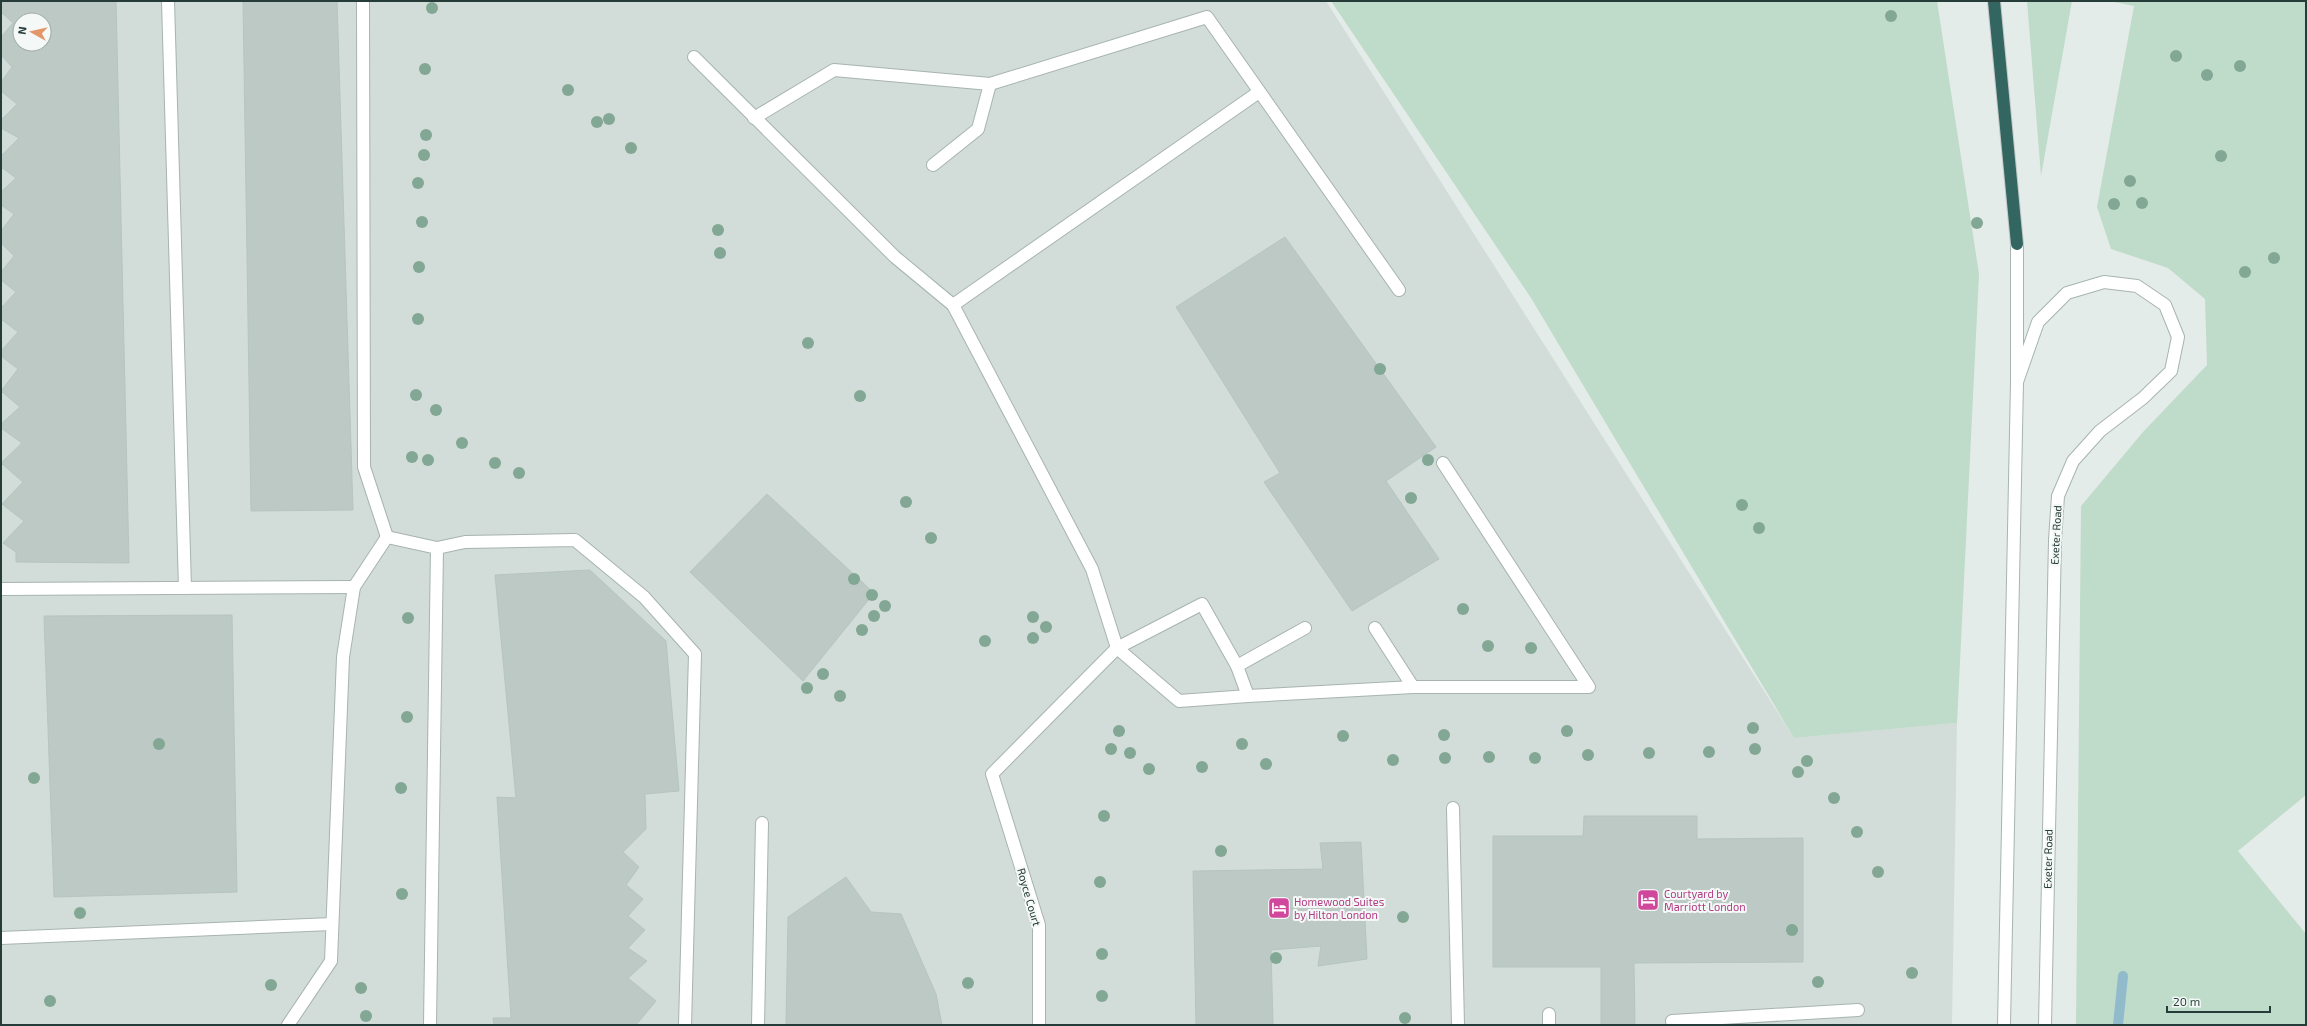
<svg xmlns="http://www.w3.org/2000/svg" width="2307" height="1026" font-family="'Exo 2',sans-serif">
<rect width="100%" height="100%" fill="#e4ece9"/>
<path fill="#d2dcd8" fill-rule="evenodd" d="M1,1H1326L1794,738L1957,723L1952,1025H1ZM20,20H44V44H20Z"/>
<g fill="#bfdbca">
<polygon points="1331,1 1937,1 1979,274 1957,723 1794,738 1531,298"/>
<polygon points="2027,1 2072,1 2041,176"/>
<polygon points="2109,1 2306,1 2306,795 2238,851 2306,934 2306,1025 2076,1025 2081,506 2143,432 2207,365 2205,299 2168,268 2111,249 2097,207 2134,6"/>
</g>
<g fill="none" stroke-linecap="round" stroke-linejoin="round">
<polyline stroke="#91bbcb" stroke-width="10" points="2118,1025 2123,976"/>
</g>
<g fill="#bcc9c5" stroke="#b6c5c1" fill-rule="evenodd">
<path d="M1,1H116L129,563L16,562V552L3,543L24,521L2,504L23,482L1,463L22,443L1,428V424L20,407L1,391L18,369L1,356V351L18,332L1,319V308L16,292L1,280V272L14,256L1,243V231L14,214L1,205V192L16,178L1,167V156L19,138L1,128V120L17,104L1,91V82L12,67L1,55V37L13,23L1,12ZM20,20H44V44H20Z"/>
<polygon points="243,1 337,1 353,510 251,511"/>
<polygon points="1285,237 1436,447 1386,481 1439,559 1352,611 1264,482 1280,473 1176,307"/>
<polygon points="767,494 874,593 803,681 690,572"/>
<polygon points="590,570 666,641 679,791 645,794 646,829 623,852 639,867 626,885 643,899 628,916 645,930 628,948 647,961 628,978 656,1001 636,1025 494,1025 493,1018 511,1018 497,797 516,798 495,575"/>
<polygon points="232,615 237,892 54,897 44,616"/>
<polygon points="1584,816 1697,816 1697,839 1803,838 1803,962 1634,963 1635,1025 1601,1025 1601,967 1493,967 1493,836 1583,836"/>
<polygon points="1361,842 1367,959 1318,966 1321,946 1271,950 1273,1025 1196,1025 1193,871 1323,869 1320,843"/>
<polygon points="846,877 871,912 901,914 936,994 942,1025 786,1025 788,917"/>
</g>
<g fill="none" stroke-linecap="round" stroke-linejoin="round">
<g stroke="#a7b4b0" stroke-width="14">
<g id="minor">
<polyline points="168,1 185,588"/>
<polyline points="363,1 364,467 387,537"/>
<polyline points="694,57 895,257 953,305 1092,569 1117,648 1179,701 1248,696 1237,666 1202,604 1117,648 992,774 1039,925 1039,1025"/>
<polyline points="754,118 834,70 990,84 1207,17 1399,290"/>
<polyline points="933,165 978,129 990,84"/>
<polyline points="953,305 1259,92"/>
<polyline points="2017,382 2038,322 2067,293 2104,282 2137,286 2165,305 2178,337 2171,371 2143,398 2100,431 2073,461 2058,496 2055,540 2045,1025"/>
<polyline points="1,589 354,587"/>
<polyline points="1375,628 1413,687"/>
<polyline points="1237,666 1305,628"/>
<polyline points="1248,696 1413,687 1589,687 1443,463"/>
<polyline points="1453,808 1458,1025"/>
<polyline points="1,938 332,924"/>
<polyline points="1549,1014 1549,1025"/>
<polyline points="288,1025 331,961 343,657 354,587 387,537 437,548"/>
<polyline points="430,1025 437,548 465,542 575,540 644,597 695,654 685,1025"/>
<polyline points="758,1025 762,823"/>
<polyline points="1673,1025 1672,1021 1858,1010"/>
<polyline points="2004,1025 2017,382 2017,244"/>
</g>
</g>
<g stroke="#c2c8c7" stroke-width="14">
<polyline id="highway" points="1994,1 2017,244"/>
</g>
<use href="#minor" stroke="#fff" stroke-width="12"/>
<use href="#highway" stroke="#336561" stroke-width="12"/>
</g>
<g fill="#83a795">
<circle cx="432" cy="8" r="6"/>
<circle cx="1891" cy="16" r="6"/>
<circle cx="2176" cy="56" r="6"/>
<circle cx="2240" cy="66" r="6"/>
<circle cx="425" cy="69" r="6"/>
<circle cx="2207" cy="75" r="6"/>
<circle cx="568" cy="90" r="6"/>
<circle cx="609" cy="119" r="6"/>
<circle cx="597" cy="122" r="6"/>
<circle cx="426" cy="135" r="6"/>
<circle cx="631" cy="148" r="6"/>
<circle cx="424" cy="155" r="6"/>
<circle cx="2221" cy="156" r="6"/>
<circle cx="2130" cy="181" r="6"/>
<circle cx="418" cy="183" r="6"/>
<circle cx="2142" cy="203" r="6"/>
<circle cx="2114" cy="204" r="6"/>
<circle cx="422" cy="222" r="6"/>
<circle cx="1977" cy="223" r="6"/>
<circle cx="718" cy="230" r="6"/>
<circle cx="720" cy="253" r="6"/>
<circle cx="2274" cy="258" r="6"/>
<circle cx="419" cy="267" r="6"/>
<circle cx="2245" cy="272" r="6"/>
<circle cx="418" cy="319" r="6"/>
<circle cx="808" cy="343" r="6"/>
<circle cx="1380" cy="369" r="6"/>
<circle cx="416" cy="395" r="6"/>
<circle cx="860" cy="396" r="6"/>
<circle cx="436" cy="410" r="6"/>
<circle cx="462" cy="443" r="6"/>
<circle cx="412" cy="457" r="6"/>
<circle cx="428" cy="460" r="6"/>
<circle cx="1428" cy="460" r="6"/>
<circle cx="495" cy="463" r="6"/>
<circle cx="519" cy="473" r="6"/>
<circle cx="1411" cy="498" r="6"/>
<circle cx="906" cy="502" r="6"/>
<circle cx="1742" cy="505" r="6"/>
<circle cx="1759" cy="528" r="6"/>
<circle cx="931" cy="538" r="6"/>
<circle cx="854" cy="579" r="6"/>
<circle cx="872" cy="595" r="6"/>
<circle cx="885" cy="606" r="6"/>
<circle cx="1463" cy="609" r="6"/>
<circle cx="874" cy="616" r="6"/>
<circle cx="1033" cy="617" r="6"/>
<circle cx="408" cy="618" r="6"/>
<circle cx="1046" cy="627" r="6"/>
<circle cx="862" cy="630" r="6"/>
<circle cx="1033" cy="638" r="6"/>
<circle cx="985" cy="641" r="6"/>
<circle cx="1488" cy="646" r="6"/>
<circle cx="1531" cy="648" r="6"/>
<circle cx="823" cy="674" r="6"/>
<circle cx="807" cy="688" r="6"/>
<circle cx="840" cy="696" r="6"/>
<circle cx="407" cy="717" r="6"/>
<circle cx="1753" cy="728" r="6"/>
<circle cx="1119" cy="731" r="6"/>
<circle cx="1567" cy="731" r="6"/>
<circle cx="1444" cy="735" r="6"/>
<circle cx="1343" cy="736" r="6"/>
<circle cx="159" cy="744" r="6"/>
<circle cx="1242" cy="744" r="6"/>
<circle cx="1111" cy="749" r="6"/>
<circle cx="1755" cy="749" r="6"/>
<circle cx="1709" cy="752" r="6"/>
<circle cx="1130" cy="753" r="6"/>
<circle cx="1649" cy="753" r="6"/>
<circle cx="1588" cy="755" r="6"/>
<circle cx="1489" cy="757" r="6"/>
<circle cx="1445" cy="758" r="6"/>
<circle cx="1535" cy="758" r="6"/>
<circle cx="1393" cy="760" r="6"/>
<circle cx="1807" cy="761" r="6"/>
<circle cx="1266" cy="764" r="6"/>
<circle cx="1202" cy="767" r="6"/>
<circle cx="1149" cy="769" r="6"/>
<circle cx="1798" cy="772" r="6"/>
<circle cx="34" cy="778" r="6"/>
<circle cx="401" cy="788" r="6"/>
<circle cx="1834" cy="798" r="6"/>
<circle cx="1104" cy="816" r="6"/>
<circle cx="1857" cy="832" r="6"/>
<circle cx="1221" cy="851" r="6"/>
<circle cx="1878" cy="872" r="6"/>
<circle cx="1100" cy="882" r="6"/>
<circle cx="402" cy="894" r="6"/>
<circle cx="80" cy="913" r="6"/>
<circle cx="1403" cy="917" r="6"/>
<circle cx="1792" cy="930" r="6"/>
<circle cx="1102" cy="954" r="6"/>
<circle cx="1276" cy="958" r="6"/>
<circle cx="1912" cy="973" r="6"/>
<circle cx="1818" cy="982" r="6"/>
<circle cx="968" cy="983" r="6"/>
<circle cx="271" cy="985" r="6"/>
<circle cx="361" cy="988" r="6"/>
<circle cx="1102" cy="996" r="6"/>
<circle cx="50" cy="1001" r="6"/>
<circle cx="366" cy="1016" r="6"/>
<circle cx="1405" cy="1018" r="6"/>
</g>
<defs>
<g id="hotel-square" transform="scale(1.15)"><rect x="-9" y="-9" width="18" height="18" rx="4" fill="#d1479c" stroke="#f4f9f7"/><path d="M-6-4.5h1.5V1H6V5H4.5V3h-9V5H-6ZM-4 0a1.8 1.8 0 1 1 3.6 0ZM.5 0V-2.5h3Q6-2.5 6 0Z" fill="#fff"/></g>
</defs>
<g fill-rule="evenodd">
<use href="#hotel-square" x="1648" y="900"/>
<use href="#hotel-square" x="1279" y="908"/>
</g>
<g text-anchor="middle" stroke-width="4" stroke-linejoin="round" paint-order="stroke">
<g font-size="11" fill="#253c38" stroke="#f4f9f7">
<text transform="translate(2056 535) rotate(-87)" y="4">Exeter Road</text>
<text transform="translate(2048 859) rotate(-89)" y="4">Exeter Road</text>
<text transform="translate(1029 897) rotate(74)" y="4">Royce Court</text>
</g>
<g font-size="11" fill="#b23c85" stroke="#f4f9f7" text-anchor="start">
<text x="1664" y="898">Courtyard by<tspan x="1664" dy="13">Marriott London</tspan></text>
<text x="1294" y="906">Homewood Suites<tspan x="1294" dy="13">by Hilton London</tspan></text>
</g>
</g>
<rect width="2307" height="1026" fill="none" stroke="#253c38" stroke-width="4"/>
<g transform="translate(32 32) rotate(278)"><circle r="19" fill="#f4f9f7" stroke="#a1adab"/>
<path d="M0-3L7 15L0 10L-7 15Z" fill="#e59668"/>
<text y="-6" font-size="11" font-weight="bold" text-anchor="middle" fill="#253c38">N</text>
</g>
<path d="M2167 1006v6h103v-6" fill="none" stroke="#253c38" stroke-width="2"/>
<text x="2173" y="1006" font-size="12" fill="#253c38" stroke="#f4f9f7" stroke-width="3" paint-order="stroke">20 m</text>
</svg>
